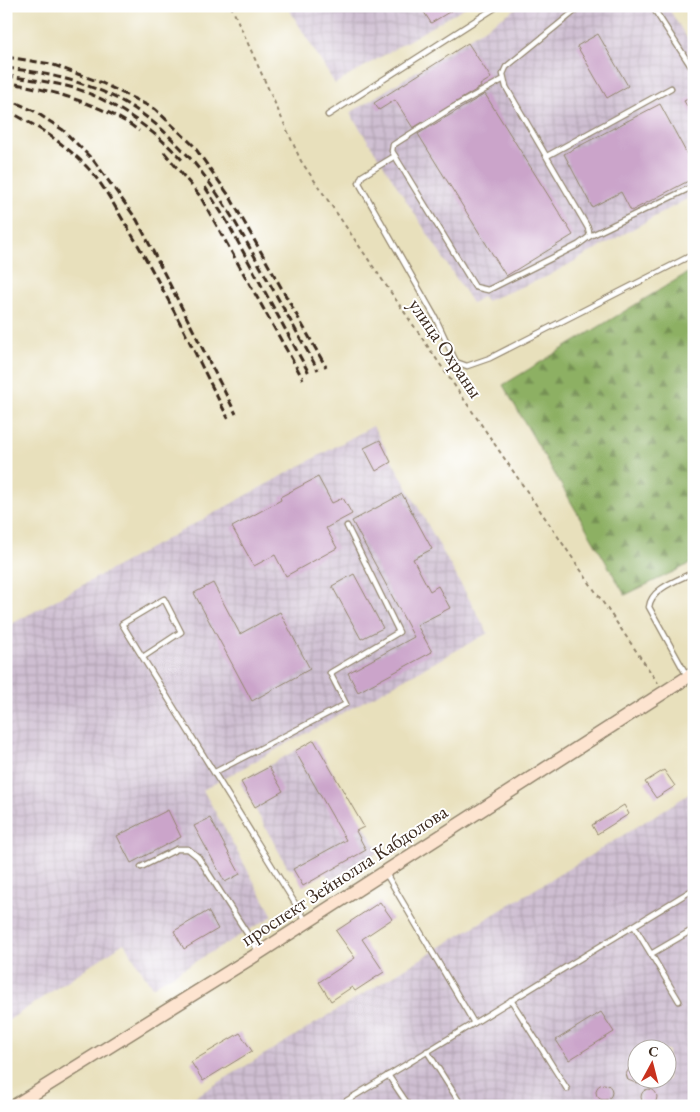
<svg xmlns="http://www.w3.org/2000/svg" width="700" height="1112" font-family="'EB Garamond',serif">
<defs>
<pattern id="industrial-grid" width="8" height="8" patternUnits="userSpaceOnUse" patternTransform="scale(1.25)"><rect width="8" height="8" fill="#cebed1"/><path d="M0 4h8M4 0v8" fill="none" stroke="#b2a3b3"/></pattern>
<pattern id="forest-firs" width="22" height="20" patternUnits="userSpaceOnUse" patternTransform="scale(1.25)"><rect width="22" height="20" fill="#8db064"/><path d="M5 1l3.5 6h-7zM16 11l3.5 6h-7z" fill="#748f52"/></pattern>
</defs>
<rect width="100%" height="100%" fill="#fff"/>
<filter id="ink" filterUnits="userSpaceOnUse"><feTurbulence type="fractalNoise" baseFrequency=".02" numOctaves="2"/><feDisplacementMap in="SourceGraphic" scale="10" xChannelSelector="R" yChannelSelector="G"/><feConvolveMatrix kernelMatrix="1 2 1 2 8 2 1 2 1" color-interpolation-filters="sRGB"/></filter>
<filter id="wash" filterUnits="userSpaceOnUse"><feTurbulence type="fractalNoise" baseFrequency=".0096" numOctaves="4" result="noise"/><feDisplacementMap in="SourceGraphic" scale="20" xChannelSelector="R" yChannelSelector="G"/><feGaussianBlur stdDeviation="1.12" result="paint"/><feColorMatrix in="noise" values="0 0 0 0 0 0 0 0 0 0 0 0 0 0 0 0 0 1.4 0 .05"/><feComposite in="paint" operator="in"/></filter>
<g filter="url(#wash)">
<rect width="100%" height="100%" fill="#e8e0bc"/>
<g fill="url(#industrial-grid)" fill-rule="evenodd">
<polygon points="287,6 467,6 335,84"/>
<polygon points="520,6 667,6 694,49 694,195 546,277 486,301 482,297 472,303 350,113"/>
<polygon points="373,426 488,633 203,790 273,916 152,987 124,943 6,1022 6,627"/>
<polygon points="314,740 379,852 331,880 325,873 303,886 293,869 288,868 240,782"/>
<path d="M694,791V1106H180L604,847ZM638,1050H668V1080H638Z"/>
</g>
<polygon fill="url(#forest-firs)" stroke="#646d41" points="694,269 694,562 625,595 503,385"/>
<g id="blocks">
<g fill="#cba4ca">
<polygon points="420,6 459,6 431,23"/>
<polygon points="598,34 628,86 607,98 577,46"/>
<polygon points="468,43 491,78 480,85 481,87 413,128 395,100 379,110 374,103"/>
<polygon points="485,94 573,235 506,276 418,134"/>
<polygon points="694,96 694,117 684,101"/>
<polygon points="660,104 694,167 694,178 631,211 621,192 592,207 564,154"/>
<polygon points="380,440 391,462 376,471 364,448"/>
<polygon points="318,477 332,503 343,498 352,514 326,528 337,548 286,576 275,555 254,566 232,527 281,500 280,497"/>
<polygon points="402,494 432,549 413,559 430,591 438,586 450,608 417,625 432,652 358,692 348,673 414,637 352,521"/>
<polygon points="354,574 383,628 361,639 332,586"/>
<polygon points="213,583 240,634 280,612 310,669 252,701 194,593"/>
<polygon points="314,740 364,827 356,831 366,850 303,886 293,869 346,840 295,751"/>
<polygon points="269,767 283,791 255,807 241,782"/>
<polygon points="664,770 675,786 656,798 645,782"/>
<polygon points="624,805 629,814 597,834 592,825"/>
<polygon points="168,810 181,837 131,863 117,836"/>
<polygon points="210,818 240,874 225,882 194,826"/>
<polygon points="380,902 392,919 362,939 384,972 355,991 352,987 331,1001 319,982 355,958 336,931"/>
<polygon points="208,911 218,929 184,949 174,931"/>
<polygon points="601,1012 614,1032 569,1060 556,1040"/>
<polygon points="240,1033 252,1051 203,1081 191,1062"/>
<polygon points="638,1065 638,1084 628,1080 626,1074 630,1067"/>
<circle cx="604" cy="1092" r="8"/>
<circle cx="649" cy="1097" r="8"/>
</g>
</g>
</g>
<g filter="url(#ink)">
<use href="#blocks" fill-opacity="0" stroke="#92856d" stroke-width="1"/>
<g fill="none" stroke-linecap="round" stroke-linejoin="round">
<g stroke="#92856d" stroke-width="7">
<g id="service">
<polyline points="652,6 694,71"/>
<polyline points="504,79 450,109 393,145 392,151 398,161 475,287 488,290 578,245 590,236 588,228 506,87 503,74 506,67 581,6"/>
<polyline points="328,115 498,6"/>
<polyline points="395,156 362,176 359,183 435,317 456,362 467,366 490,358 694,254"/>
<polyline points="547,156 671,88"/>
<polyline points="590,236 694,186"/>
<polyline points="143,657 181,632 164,599 122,624 306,921"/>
<path d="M687,676L649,607C651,588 679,580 694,572"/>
<polyline points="215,772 346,704 330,673 399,632 347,526"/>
<polyline points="141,867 177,849 188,849 198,857 259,952"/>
<polyline points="385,872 474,1023"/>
<polyline points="634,926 651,954 694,929"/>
<polyline points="651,954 679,1001"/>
<polyline points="511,1000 567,1089"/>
<polyline points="427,1051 462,1106"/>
<polyline points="388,1075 409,1106"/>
<polyline points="338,1106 694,889"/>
</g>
</g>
<g stroke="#92856d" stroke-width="15">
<polyline id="secondary" points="14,1106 259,953 694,673"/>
</g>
<polyline stroke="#92856d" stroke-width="2" stroke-dasharray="4 4" stroke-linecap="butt" points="231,6 301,161 658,683"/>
<use href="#service" stroke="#fff" stroke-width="4.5"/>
<use href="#secondary" stroke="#fde4d0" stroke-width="12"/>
<g stroke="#3b2a1e" stroke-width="3" stroke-dasharray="8 4" stroke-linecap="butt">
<polyline points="6,57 51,64 102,83 155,109 193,145 230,197 326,367"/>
<path d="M6,68C52,73 100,85 138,111C196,151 228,208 261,268C280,302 299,336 318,370"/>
<path d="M6,76C29,79 52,82 74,88C111,99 157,132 182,160"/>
<path d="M16,84C52,90 111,108 139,131"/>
<polyline points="6,98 34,111 63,130 94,161 137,220 236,414"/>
<path d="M6,110C36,125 64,143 87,167C104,185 116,209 129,230C166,291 196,356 228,418"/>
<polyline points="164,152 200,196 303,379"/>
<polyline points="205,187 226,220 310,375"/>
</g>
</g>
</g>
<g text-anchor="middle" stroke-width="4" stroke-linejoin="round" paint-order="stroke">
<g font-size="20" fill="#3b2a1e" stroke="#fff">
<text transform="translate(446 348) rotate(56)" y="7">улица Охраны</text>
<text transform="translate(344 875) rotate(-33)" y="7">проспект Зейнолла Кабдолова</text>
</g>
</g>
<rect width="700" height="1112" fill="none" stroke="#fff" stroke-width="25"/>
<g transform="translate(652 1064) rotate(7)"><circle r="24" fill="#ffffff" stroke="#b1aaa5"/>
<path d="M0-4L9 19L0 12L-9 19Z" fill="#c8321e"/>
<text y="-8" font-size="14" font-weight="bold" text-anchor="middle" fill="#3b2a1e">С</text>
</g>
</svg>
